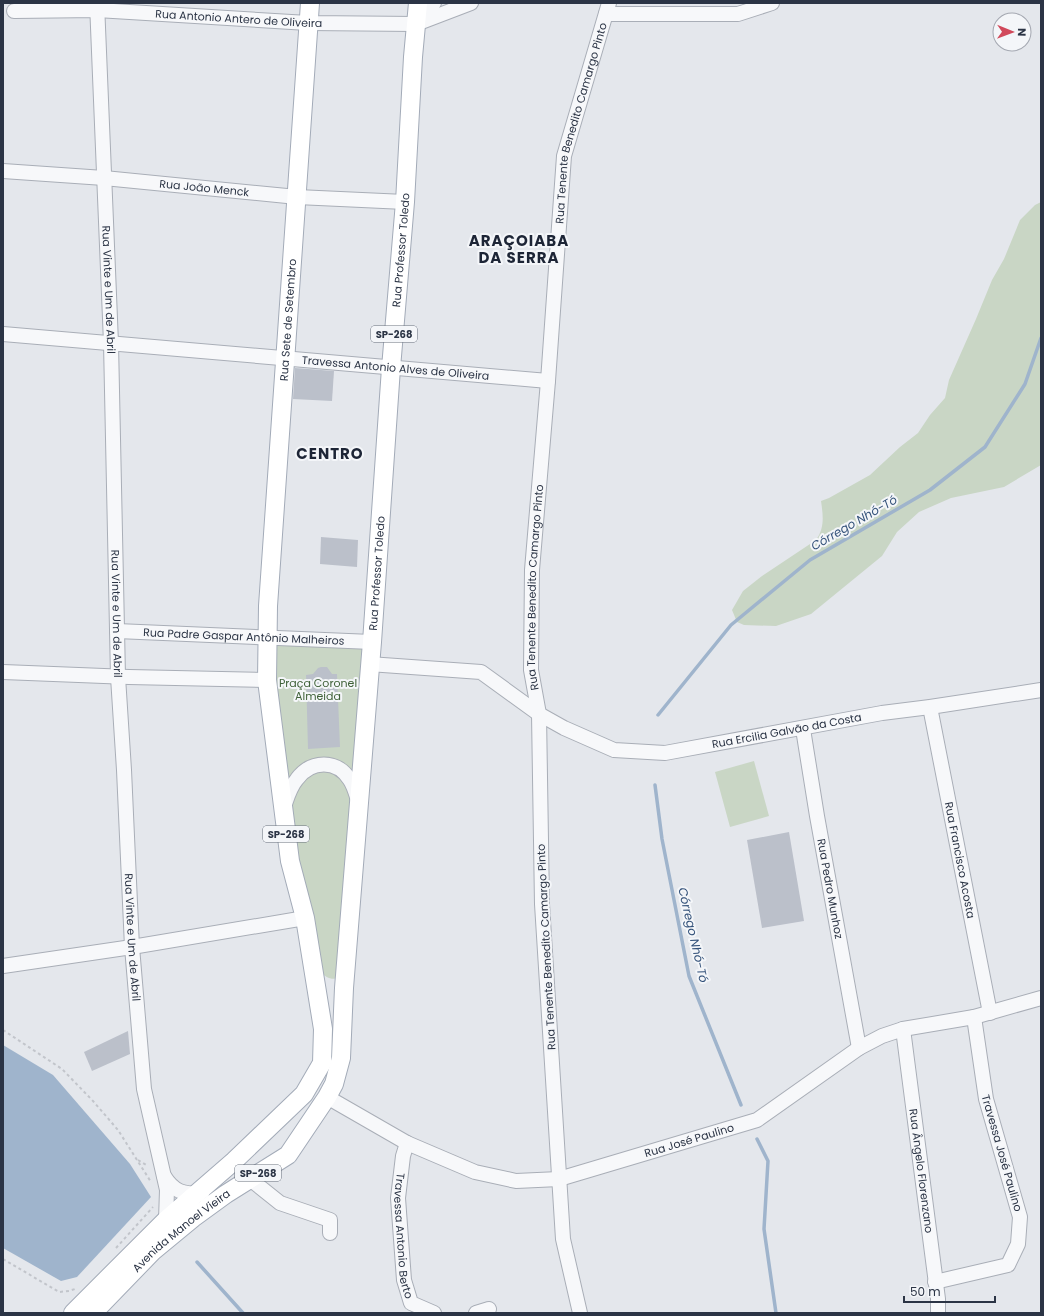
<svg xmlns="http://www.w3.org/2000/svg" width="1044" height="1316" font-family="Poppins,sans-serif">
<rect width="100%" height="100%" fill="#e4e7ec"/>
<g fill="#c9d6c5">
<path d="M1041,202V465L1004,487L951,498L919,512L897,532L882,556L811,614L776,626L744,625L737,622L732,610L743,591L762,576L816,540C825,528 823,515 821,501L829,498L870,475L900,447L918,433L930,415L945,398L949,380L976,319L992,280L1004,259L1020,220L1035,205Z"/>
<path d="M270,640L369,645L339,978C331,980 326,978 321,972L305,907Z"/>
<polygon points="754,761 769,816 730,827 715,772"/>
</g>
<polygon fill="#9fb4cc" points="3,1045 53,1075 130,1164 151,1197 77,1277 61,1281 3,1248"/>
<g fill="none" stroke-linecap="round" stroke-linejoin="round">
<g stroke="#9fb4cc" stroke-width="3.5">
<polyline points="658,715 731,625 810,560 930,490 985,447 1025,384 1041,338"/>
<polyline points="655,785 662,839 689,976 741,1105"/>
<polyline points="757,1139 768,1161 764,1229 776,1313"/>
<polyline points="197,1262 243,1313"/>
</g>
</g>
<g fill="#bbc0ca">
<polygon points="295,368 334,371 332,401 293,399"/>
<polygon points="321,537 358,540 357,567 320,564"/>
<polygon points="321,667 327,667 332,674 337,674 340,747 308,749 306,675 313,674 318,668"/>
<polygon points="789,832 804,921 762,928 747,840"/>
<polygon points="128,1031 130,1054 92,1071 84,1052"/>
</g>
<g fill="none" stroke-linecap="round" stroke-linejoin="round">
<g stroke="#a9aeb7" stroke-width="16">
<g id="minor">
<path id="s1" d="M97,3L111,343L118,677L124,770L132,947L144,1089L167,1190L166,1220"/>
<path id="s2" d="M14,11L97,10L308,23L416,24L471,3"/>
<polyline points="606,14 738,14 772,3"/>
<polyline points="418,22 434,3"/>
<path id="s3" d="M3,171L104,178L297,197L405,202"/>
<path id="s4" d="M3,334L548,381"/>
<path id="s5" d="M117,631L372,642"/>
<path id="s6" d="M369,664L481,672L539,714L564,728L614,750L665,753L882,713L930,707L1041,690"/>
<polyline points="3,672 129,677 267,680"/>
<path id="s7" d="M930,707L990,1013"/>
<path id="s8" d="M803,729L817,816L859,1048"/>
<path d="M284,807C287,798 290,787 297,779C311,760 337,759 350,780C354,786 356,794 358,800"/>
<polyline points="3,966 132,947 305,918"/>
<path id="s9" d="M903,1029L938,1299V1313"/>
<path id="s10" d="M327,1097L407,1143L475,1172L516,1181L559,1179L757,1120L859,1048L882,1036L903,1029L974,1017L1041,998"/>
<path id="s11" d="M407,1143L403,1156L398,1198L404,1280L411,1303L434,1313"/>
<path d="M164,1176C174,1192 183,1194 202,1194"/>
<polyline points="250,1179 280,1203 330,1220 330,1233"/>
<polyline points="935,1282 1008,1265 1018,1244 1020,1217 986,1099 974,1017"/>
<polyline points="476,1313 489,1309"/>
<path id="s12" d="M580,1313L563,1239L542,904L539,714L531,670L532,570L548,381L564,156L609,3"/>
</g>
</g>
<g stroke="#a3abb8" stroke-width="20">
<g id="major">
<path id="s13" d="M73,1313L166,1220L234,1161L304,1094L322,1063L323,1029L305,918L290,861L267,680L268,606L310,3"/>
<path id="s14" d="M93,1313L153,1251L193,1218L226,1194L288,1155L327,1097L334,1084L341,1058L344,988L372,642L391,368L405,202L413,57L418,3"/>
</g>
</g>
<g stroke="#c2c5cb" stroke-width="2" stroke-dasharray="3 3" stroke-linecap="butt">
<polyline points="3,1030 62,1069 93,1101 118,1130 151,1182"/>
<polyline points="138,1160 148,1166"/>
<polyline points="116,1248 153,1207"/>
<polyline points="3,1259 59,1292 69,1291 75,1289"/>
</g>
<use href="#minor" stroke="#f7f8fa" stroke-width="14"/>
<use href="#major" stroke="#fff" stroke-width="18"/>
</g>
<g text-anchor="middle" stroke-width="4" stroke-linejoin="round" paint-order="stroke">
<g fill="#f4f6f9" stroke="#676e7b" stroke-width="1">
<rect x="371" y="326" width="46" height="16" rx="3"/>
<rect x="263" y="826" width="46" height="16" rx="3"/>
<rect x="235" y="1165" width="46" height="16" rx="3"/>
</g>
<g font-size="10" font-weight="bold" fill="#2b3445">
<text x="394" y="338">SP-268</text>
<text x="286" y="838">SP-268</text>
<text x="258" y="1177">SP-268</text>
</g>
<g font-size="11" fill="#2b3445" stroke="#f4f6f9">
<text dy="4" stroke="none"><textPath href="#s2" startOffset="225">Rua Antonio Antero de Oliveira</textPath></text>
<text dy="4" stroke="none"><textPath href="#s12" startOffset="1197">Rua Tenente Benedito Camargo Pinto</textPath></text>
<text dy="4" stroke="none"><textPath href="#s3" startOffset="202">Rua João Menck</textPath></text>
<text dy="4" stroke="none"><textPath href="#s14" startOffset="1174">Rua Professor Toledo</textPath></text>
<text dy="4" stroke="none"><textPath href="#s1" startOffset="287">Rua Vinte e Um de Abril</textPath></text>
<text dy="4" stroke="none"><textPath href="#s13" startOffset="1103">Rua Sete de Setembro</textPath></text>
<text dy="4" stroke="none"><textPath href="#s4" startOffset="394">Travessa Antonio Alves de Oliveira</textPath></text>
<text dy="4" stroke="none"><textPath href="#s14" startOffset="850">Rua Professor Toledo</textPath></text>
<text dy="4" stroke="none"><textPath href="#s12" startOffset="729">Rua Tenente Benedito Camargo Pinto</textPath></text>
<text dy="4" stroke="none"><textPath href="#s1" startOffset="611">Rua Vinte e Um de Abril</textPath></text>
<text dy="4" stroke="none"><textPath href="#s5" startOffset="127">Rua Padre Gaspar Antônio Malheiros</textPath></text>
<text dy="4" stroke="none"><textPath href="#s6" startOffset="442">Rua Ercilia Galvão da Costa</textPath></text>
<text dy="4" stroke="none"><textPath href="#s7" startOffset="156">Rua Francisco Acosta</textPath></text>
<text dy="4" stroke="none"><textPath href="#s8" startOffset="162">Rua Pedro Munhoz</textPath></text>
<text dy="4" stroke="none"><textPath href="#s1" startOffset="935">Rua Vinte e Um de Abril</textPath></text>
<text transform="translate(546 947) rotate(-93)" y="4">Rua Tenente Benedito Camargo Pinto</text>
<text dy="4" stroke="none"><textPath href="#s10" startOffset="387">Rua José Paulino</textPath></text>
<text transform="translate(1002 1153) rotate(74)" y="4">Travessa José Paulino</text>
<text dy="4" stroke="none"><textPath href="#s9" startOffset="143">Rua Ângelo Florenzano</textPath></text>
<text dy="4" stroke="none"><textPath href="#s14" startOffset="121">Avenida Manoel Vieira</textPath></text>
<text dy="4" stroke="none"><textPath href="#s11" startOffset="94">Travessa Antonio Berto</textPath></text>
</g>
<g font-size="11" fill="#3f6138" stroke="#f4f6f9">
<text x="318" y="687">Praça Coronel<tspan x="318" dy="13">Almeida</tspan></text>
</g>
<g font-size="12" font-style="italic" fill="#34527a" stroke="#f4f6f9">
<text transform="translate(854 523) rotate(-30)" y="4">Córrego Nhó-Tó</text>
<text transform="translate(693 935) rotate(77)" y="4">Córrego Nhó-Tó</text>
</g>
<g font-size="15" font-weight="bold" letter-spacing="1" fill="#1d2536" stroke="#f4f6f9">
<text x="519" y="246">ARAÇOIABA<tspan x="519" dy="17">DA SERRA</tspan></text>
<text x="330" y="459">CENTRO</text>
</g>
</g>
<rect width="1044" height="1316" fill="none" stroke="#2b3445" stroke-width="8"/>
<g transform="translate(1012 32) rotate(91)"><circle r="19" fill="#f4f6f9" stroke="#a4a8b1"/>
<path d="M0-3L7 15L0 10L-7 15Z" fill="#d1495b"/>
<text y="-6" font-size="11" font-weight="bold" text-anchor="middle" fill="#2b3445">N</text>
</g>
<path d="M904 1296v6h91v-6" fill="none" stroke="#2b3445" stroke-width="2"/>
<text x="910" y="1296" font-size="12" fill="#2b3445" stroke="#f4f6f9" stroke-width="3" paint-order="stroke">50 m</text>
</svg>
